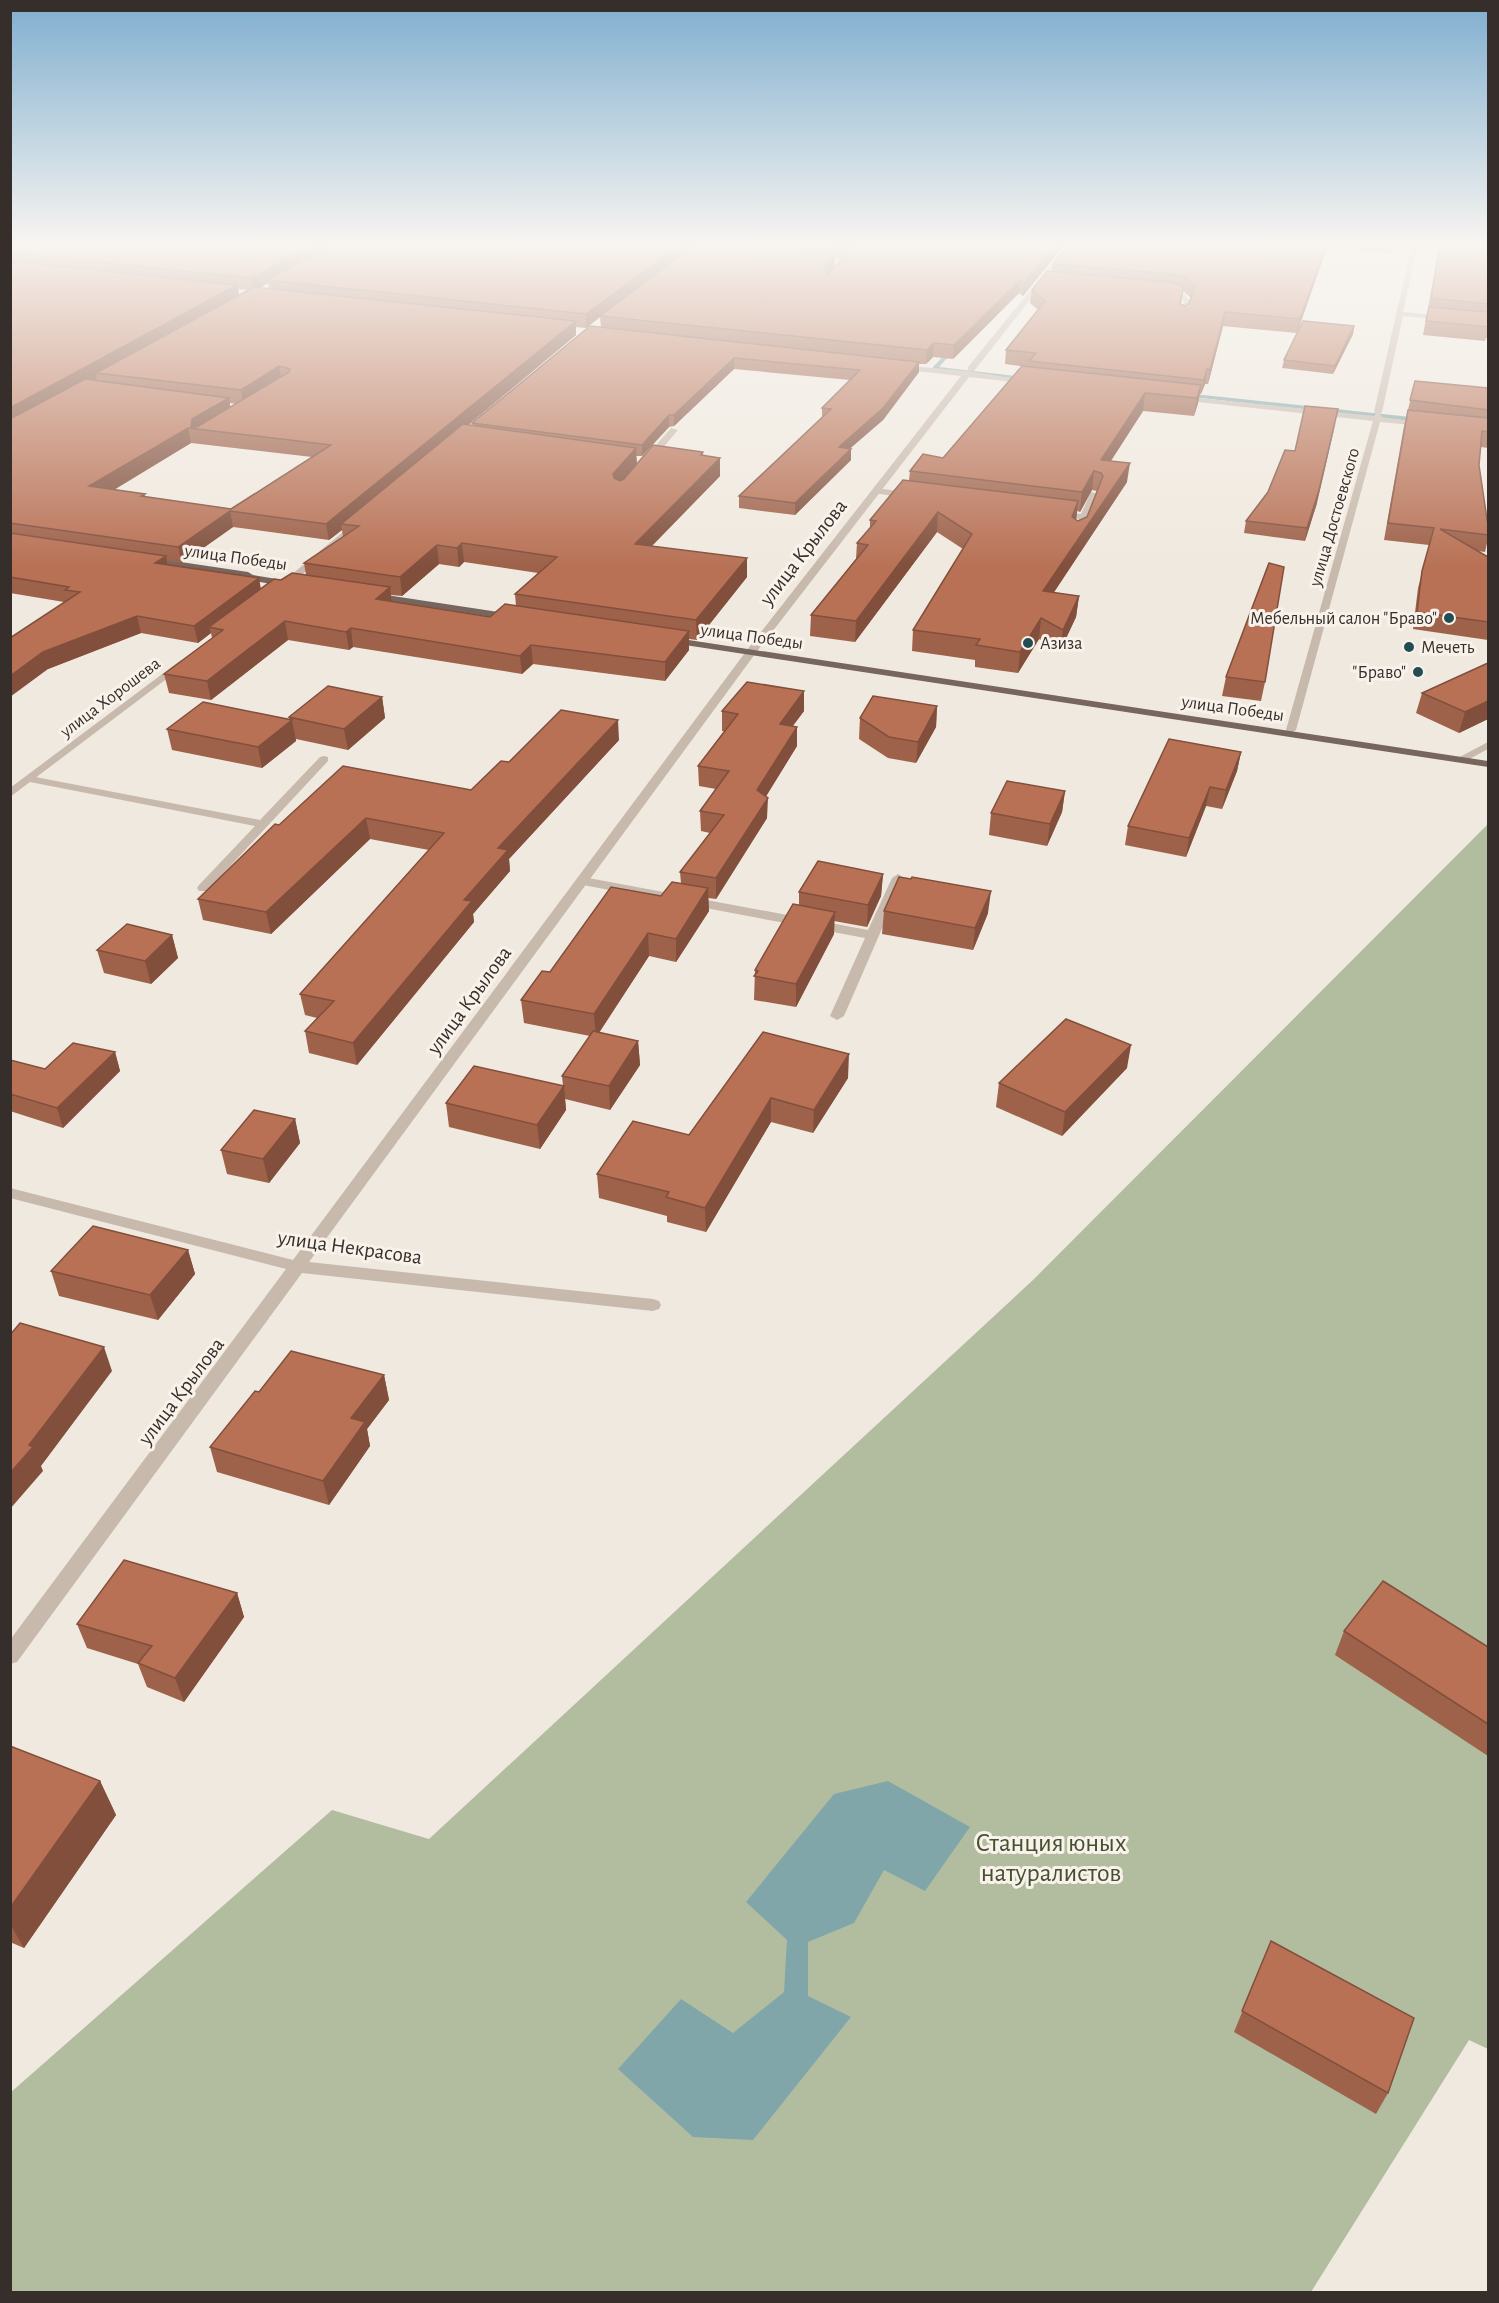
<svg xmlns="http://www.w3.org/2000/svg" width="1499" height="2303" font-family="'Alegreya Sans',sans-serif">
<rect width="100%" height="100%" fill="#f0e9df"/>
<polygon fill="#b2bda0" points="1488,824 1488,2049 1469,2040 1311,2292 11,2292 10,2093 332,1810 429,1839 1033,1280"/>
<polygon fill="#81a6aa" points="888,1781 970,1827 925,1891 884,1870 854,1923 808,1942 808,1996 851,2017 753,2140 693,2137 618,2069 681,1999 733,2033 784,1992 787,1940 746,1902 834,1794"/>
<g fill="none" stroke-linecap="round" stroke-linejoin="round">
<g fill="#81a6aa" fill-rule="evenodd">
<polygon points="954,345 957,347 939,367 1033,378 1030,380 933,369 933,367"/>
<polygon points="1184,393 1420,418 1423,420 1420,422 1182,396"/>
</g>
<g fill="#c7b9ac" fill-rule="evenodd">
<polygon points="1165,289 1184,294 1191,302 1184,317 1179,316 1184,302 1180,296 1163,292"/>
<polygon points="671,428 678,430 649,464 643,464 643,460"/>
<polygon points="877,488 912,493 916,496 912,499 874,493 874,489"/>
<polygon points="1091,492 1098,494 1083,529 1075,527 1079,519 1054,514 1058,511 1081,514"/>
<polygon points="324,756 328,757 328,761 207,891 199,891 197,888 199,885 255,826 30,782 24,779 30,776 260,820 320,757"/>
<polygon points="898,874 904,878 844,1016 837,1020 830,1016 865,938 583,885 577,881 583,877 868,930 892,878"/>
</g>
<g fill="#c7b9ac" fill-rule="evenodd">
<polygon points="1068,244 1074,244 974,371 968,371 968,367"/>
<polygon points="1412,244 1418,244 1403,312 1488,320 1488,324 1403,316 1382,412 1380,414 1382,417 1428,424 1424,426 1380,422 1296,730 1291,733 1287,732 1286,730 1373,421 1179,400 1175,398 1179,396 1374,416 1376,414 1374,412"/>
<polygon points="896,365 968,371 1034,382 1030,384 969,377 755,654 309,1262 653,1299 659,1301 661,1305 659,1309 653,1311 302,1273 17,1662 10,1664 10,1640 286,1269 10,1198 10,1188 293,1260 747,650 961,376 899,369 895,367"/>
<polygon points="355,522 362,524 285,589 279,589 279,585"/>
<polygon points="181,660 185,661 185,665 10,797 10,788"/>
<polygon points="1488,742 1488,749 1464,762 1456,762 1454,760"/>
</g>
<g fill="#76665d" fill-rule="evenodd">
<polygon points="147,557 248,572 253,575 289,581 294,584 289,587 144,562 142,560"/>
<polygon points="373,593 512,614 517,617 512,620 370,598 368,596"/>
<polygon points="669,637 1488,761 1488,767 665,642 664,640"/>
</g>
</g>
<g fill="#9e6149" fill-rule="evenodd">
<path d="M10,244H854L840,259L835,258V266L829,274L854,244H1065L1023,296L1019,293L953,359L933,357L926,364H919V372L883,420L850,448L851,460L795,515L739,508V496L822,417V408L850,380L734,369L674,426L669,427L642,456H636L637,464L703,452V456L720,476L652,546L747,577L697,640L689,639V650L665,681L533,664L522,674L353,647L349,650L288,640L211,700L169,693L164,674L212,638L211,633L198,643L141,633L48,669L64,602L10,593ZM268,283L269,289L259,288ZM238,289L249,290L239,295ZM600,317L601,327L472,423L473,426L468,425L576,335V327L586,328ZM230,403L236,404L230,407ZM191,443L312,457L231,509L145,497V494L114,490ZM233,527L329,540L342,530L343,537L304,563L306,575L281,580L261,589L168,565L167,561L182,563ZM464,562L538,573L515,594L516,606L490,617L392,602L391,595L402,596L439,564L459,567Z"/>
<path d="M1068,244H1397L1392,253L1327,247L1297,333L1223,326L1208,384H1205L1201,394H1200L1198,403L1194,416L1143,411L1111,461L1127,482L1053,593L1079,596L1076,617L1060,651L1039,639L1018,673L975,667V660L912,651L913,630L963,549L937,532L855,642L810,636L811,615L856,559L857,543L870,528V520L909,480L910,471L943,458L1028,367L1005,364L1006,350L1038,310L1030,303L1032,290L1052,271L1053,264ZM1183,291L1191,298L1189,303L1185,306L1181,305ZM1092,490L1097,491L1087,517L1078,521L1076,520L1077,511L1080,512Z"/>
<polygon points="1440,244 1488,244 1488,338 1486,338 1485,341 1423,335"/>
<polygon points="1354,326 1353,334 1333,374 1282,368 1284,360"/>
<polygon points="1415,381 1488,388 1488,448 1481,447 1479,465 1488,526 1488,539 1485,552 1478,551 1488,557 1488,640 1413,629 1418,588 1429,545 1384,540 1404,426"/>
<polygon points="1317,503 1305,541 1244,533 1246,521"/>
<polygon points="1488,663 1488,719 1459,733 1416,713 1422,693"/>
<polygon points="1226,677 1265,682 1261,701 1222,696"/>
<polygon points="382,697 385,718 348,750 296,739 296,741 262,768 172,750 167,729 289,720 289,717"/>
<polygon points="937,706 936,727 916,763 888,758 859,739 860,718"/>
<polygon points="722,711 804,711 793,726 797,746 766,796 767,818 716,899 708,898 709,911 676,962 649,956 599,1033 638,1041 640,1065 610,1110 565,1099 566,1110 540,1149 449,1127 446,1103 563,1086 562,1076 590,1036 524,1023 521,1000 550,972 681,883 680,872 710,833 701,831 700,811 716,789 699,786 698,766 724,731 722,731"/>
<polygon points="619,740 509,859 510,871 473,914 474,922 357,1065 309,1053 305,1031 317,1018 305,1015 300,994 429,850 370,839 271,934 203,920 198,899 279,825 471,790 509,762"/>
<polygon points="1241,752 1237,771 1222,809 1206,806 1186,857 1125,845 1128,826"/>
<polygon points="1065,791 1062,812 1047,846 989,835 991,813"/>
<polygon points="883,874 881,896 867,927 834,921 834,934 796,1007 754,1000 755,970 799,905 799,892"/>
<polygon points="884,911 988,913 973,950 882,934"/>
<polygon points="172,935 178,958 151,984 104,973 97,950"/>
<polygon points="763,1032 848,1078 813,1133 771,1122 706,1232 667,1222 667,1216 599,1198 597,1174 689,1135"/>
<polygon points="115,1052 120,1071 63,1128 10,1111 10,1060 45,1069"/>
<polygon points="1127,1068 1062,1136 996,1107 999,1083"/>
<polygon points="295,1119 300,1143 269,1183 227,1174 221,1150"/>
<polygon points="188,1250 195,1274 158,1320 59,1296 51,1271"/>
<polygon points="384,1375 389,1400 367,1429 370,1446 329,1505 217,1472 210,1447 259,1392"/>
<polygon points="237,1593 244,1617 184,1702 147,1687 138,1664 87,1648 77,1624"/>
<polygon points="1344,1631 1488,1647 1488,1756 1335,1655"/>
<polygon points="10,1746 100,1781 116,1815 24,1948 10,1942"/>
<polygon points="1271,1941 1388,2093 1376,2114 1234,2032"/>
</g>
<g fill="#814f3c">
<polygon points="316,244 342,244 267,280 268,283 254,291 251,278"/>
<polygon points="682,244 699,244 600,316 600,317 586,328 586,314"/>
<polygon points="842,244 854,244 840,259 840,246"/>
<polygon points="1056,244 1065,244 1023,296 1024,283"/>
<polygon points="1327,244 1328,244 1327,247 1297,333 1300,319"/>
<polygon points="835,253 835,266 823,282 824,269"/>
<polygon points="1020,280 1019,293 953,359 954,345"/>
<polygon points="237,285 240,298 96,373 97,378 10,425 10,408"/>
<polygon points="1225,312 1223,326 1208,384 1210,370"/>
<polygon points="576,321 576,335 348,525 341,524 342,530 329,540 326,524"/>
<polygon points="1354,326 1353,334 1333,374 1335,366"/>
<polygon points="934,343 933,357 926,364 927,350"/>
<polygon points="734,358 734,369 674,426 674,415"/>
<polygon points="919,362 919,372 883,420 838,459 839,447"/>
<polygon points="279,366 282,380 243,405 241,390"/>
<polygon points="1207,369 1205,384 1201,394 1204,380"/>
<polygon points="1201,385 1198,403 1194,416 1197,398"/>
<polygon points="1145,393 1143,411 1102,474 1101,460"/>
<polygon points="229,398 231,412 202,430 192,428 192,419"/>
<polygon points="669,415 669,427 642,456 642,445"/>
<polygon points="1336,421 1317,503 1305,541 1307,528"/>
<polygon points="188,428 191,443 93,502 89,486"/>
<polygon points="636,448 637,466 614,493 613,474"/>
<polygon points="851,449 851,460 795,515 795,503"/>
<polygon points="720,458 720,476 635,563 635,544"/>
<polygon points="1130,463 1127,482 1041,612 1043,591"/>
<polygon points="1094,471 1092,490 1080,512 1082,492"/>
<polygon points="1078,501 1076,521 1072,517"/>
<polygon points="230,511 233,527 182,563 178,547"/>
<polygon points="938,512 937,532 855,642 856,621"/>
<polygon points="462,543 464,562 459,567 457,548"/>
<polygon points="437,545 439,564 402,596 400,577"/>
<polygon points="166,556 169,572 155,563"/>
<polygon points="747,558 747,577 697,640 696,620"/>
<polygon points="259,578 262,595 209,627 211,633 198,643 194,626"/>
<polygon points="390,587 392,605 376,599"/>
<polygon points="1079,596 1076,617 1060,651 1063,630"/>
<polygon points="137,616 141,633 48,669 10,697 10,676 43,652"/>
<polygon points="1041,618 1039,639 1018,673 1020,652"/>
<polygon points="285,621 288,640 211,700 207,681"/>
<polygon points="351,628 353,647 349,650 346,632"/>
<polygon points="689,631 689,650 665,681 665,662"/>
<polygon points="531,645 533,664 522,674 520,656"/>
<polygon points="804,691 804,711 779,743 780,724"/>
<polygon points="382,697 385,718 348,750 344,729"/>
<polygon points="1488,701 1488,719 1459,733 1465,712"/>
<polygon points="937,706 936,727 916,763 918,742"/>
<polygon points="292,720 296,741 262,768 258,747"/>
<polygon points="618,720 619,740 509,859 510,871 473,914 474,922 357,1065 353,1043 498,848"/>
<polygon points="797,727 797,746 757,811 757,790"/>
<polygon points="1241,752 1237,771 1222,809 1226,790"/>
<polygon points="1210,787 1206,806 1186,857 1189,838"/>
<polygon points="1065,791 1062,812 1047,846 1050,824"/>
<polygon points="768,798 767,818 716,899 716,878"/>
<polygon points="366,818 370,839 271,934 266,912"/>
<polygon points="883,874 881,896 867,927 868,905"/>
<polygon points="708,888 709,911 676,962 676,939"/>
<polygon points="991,891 988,913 973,950 975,928"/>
<polygon points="835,912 834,934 796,1007 796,984"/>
<polygon points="648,933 649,956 596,1037 594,1014"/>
<polygon points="172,935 178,958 151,984 145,961"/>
<polygon points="638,1041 640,1065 610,1110 609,1086"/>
<polygon points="1131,1045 1127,1068 1062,1136 1065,1112"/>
<polygon points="115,1052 120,1071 63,1128 57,1108"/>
<polygon points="849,1054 848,1078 813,1133 814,1110"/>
<polygon points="564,1086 566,1110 540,1149 537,1125"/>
<polygon points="771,1098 771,1122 706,1232 705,1208"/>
<polygon points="295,1119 300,1143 269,1183 263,1159"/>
<polygon points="188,1250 195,1274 158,1320 150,1295"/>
<polygon points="104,1347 112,1371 41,1466 43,1471 10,1509 10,1473 29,1445"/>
<polygon points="384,1375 389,1400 367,1429 370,1446 329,1505 323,1481 351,1418"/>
<polygon points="237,1593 244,1617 184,1702 175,1678"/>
<polygon points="100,1781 116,1815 24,1948 10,1924 10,1908"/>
</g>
<g fill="#b87155" stroke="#814f3c" stroke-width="1.5" fill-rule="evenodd">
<polygon points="10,244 316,244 251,278 10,253"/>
<polygon points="334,244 682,244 586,314 267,280"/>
<polygon points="696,244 755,244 835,253 824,269 829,274 854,244 1056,244 1024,283 1020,280 954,345 934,343 927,350 600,316"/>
<polygon points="822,244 842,244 840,246"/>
<polygon points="1068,244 1327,244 1300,319 1225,312 1210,370 1207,369 1204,380 1029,361 1036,353 1006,350 1045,301 1032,290 1047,271 1169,282 1181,285 1183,289 1180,304 1185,306 1189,303 1195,287 1187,279 1172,274 1053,264"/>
<polygon points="1440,244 1488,244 1488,304 1431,298"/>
<polygon points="10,261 237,285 10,408"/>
<path d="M254,287L576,321L326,524L230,511L178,547L10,523V419L85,379L229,398L192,419L191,427H197L289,372L290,369L279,366L241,390L96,373ZM188,428L331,445L231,509L141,496L145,494L89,486Z"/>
<polygon points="1429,307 1488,312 1488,327 1426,321"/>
<polygon points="1303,321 1354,326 1335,366 1284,360"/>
<polygon points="590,326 919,362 883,408 839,447 851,449 795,503 739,496 831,409 822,408 860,370 734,358 674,415 669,415 642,445 472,423"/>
<polygon points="1022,366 1201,385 1197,398 1145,393 1101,460 1130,463 1043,591 1079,596 1063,630 1041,618 1020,652 976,645 980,639 913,630 972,534 938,512 856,621 811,615 868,545 857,543 876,521 870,520 903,480 1078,501 1072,517 1078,521 1087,517 1103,476 1101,473 1094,471 1082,492 910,471 923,454 943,458"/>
<polygon points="1415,381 1488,388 1488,410 1410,400"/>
<polygon points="1305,406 1338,409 1319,490 1307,528 1246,521 1268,492 1285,450 1295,451"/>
<polygon points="1408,410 1488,418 1488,432 1482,431 1479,465 1488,526 1488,535 1440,529 1488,557 1488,622 1417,612 1422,571 1434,528 1388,523"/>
<polygon points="463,424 636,448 613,474 614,478 620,481 624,479 653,445 703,452 701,455 720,458 635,544 747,558 696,620 515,594 557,557 462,543 457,548 437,545 400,577 304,563 359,526 341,524"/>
<polygon points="10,533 166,556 155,563 259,578 194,626 137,616 43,652 10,676 10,638 80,592 65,590 69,587 10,577"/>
<polygon points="1269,563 1284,567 1265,682 1226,677"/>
<polygon points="292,573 390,587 376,599 490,617 505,604 689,631 665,662 531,645 520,656 351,628 346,632 285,621 207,681 164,674 223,630 209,627 274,579 281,580"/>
<polygon points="1488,663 1488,701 1465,712 1422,693"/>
<polygon points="747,682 804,691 780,724 797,727 757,790 768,798 716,878 680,872 724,815 700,811 729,771 698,766 738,714 722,711"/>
<polygon points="328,686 382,697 344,729 289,717"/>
<polygon points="873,696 937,706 918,742 889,737 860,718"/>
<polygon points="203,702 292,720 258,747 167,729"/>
<polygon points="561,710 618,720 498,848 508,850 464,900 472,901 353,1043 305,1031 334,1001 300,994 444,833 366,818 266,912 198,899 275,824 279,825 343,766 471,790 501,761 509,762"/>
<polygon points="1169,739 1241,752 1226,790 1210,787 1189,838 1128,826"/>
<polygon points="1007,781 1065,791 1050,824 991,813"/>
<polygon points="818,861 883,874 868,905 799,892"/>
<polygon points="899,877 911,879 912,877 991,891 975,928 884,911"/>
<polygon points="672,882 708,888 676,939 648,933 594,1014 521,1000 542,971 550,972 611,887 661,896"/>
<polygon points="793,904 835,912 796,984 754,976 758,971 755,970"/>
<polygon points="127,924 172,935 145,961 97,950"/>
<polygon points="1066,1019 1131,1045 1065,1112 999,1083"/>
<polygon points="593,1031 638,1041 609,1086 562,1076"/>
<polygon points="763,1032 849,1054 814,1110 771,1098 705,1208 666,1197 669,1192 597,1174 633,1121 689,1135"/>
<polygon points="73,1043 115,1052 57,1108 10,1094 10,1060 45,1069"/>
<polygon points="474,1066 564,1086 537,1125 446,1103"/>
<polygon points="254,1110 295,1119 263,1159 221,1150"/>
<polygon points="93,1226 188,1250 150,1295 51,1271"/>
<polygon points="20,1323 104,1347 29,1445 33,1447 10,1473 10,1335"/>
<polygon points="291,1351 384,1375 351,1418 365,1422 323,1481 210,1447 255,1391 259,1392"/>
<polygon points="124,1560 237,1593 175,1678 138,1663 152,1646 77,1624"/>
<polygon points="1383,1581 1488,1647 1488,1724 1344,1631"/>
<polygon points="10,1746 100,1781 10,1908"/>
<polygon points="1271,1941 1414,2018 1388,2093 1242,2011"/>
</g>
<linearGradient id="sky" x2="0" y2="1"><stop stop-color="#7faecf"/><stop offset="0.43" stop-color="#f8f5f1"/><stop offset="1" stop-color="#f8f5f1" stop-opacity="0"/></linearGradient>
<rect width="1499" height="567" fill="url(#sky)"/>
<g fill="#244d53" stroke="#f8f2eb" stroke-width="2">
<circle cx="1449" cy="618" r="6"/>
<circle cx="1028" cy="643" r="6"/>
<circle cx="1409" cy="647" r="6"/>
<circle cx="1418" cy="672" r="6"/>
</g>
<g text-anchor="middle" stroke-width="6" stroke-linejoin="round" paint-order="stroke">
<g font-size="18" fill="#362e2a" stroke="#f8f2eb">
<text transform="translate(1334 517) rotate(-74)" y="6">улица Достоевского</text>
<text transform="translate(236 557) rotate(8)" y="6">улица Победы</text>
<text transform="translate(752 636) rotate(8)" y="6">улица Победы</text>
<text transform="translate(110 697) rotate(-37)" y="6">улица Хорошева</text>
<text transform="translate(1233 708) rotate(8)" y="6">улица Победы</text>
</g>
<g font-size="18" fill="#362e2a" stroke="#f8f2eb" text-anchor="end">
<text x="1437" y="624">Мебельный салон "Браво"</text>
<text x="1040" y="649" text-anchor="start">Азиза</text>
<text x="1421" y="653" text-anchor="start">Мечеть</text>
<text x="1406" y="678">"Браво"</text>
</g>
<g font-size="21" fill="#362e2a" stroke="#f8f2eb">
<text transform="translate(803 552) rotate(-52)" y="7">улица Крылова</text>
<text transform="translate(469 1000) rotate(-54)" y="7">улица Крылова</text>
<text transform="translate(350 1247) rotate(8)" y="7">улица Некрасова</text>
<text transform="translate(181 1391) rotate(-53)" y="7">улица Крылова</text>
</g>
<g font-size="26" fill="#445131" stroke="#f8f2eb">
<text x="1051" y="1851">Станция юных<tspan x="1051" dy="30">натуралистов</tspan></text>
</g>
</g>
<rect width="1499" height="2303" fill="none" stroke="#362e2a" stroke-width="24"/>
</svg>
